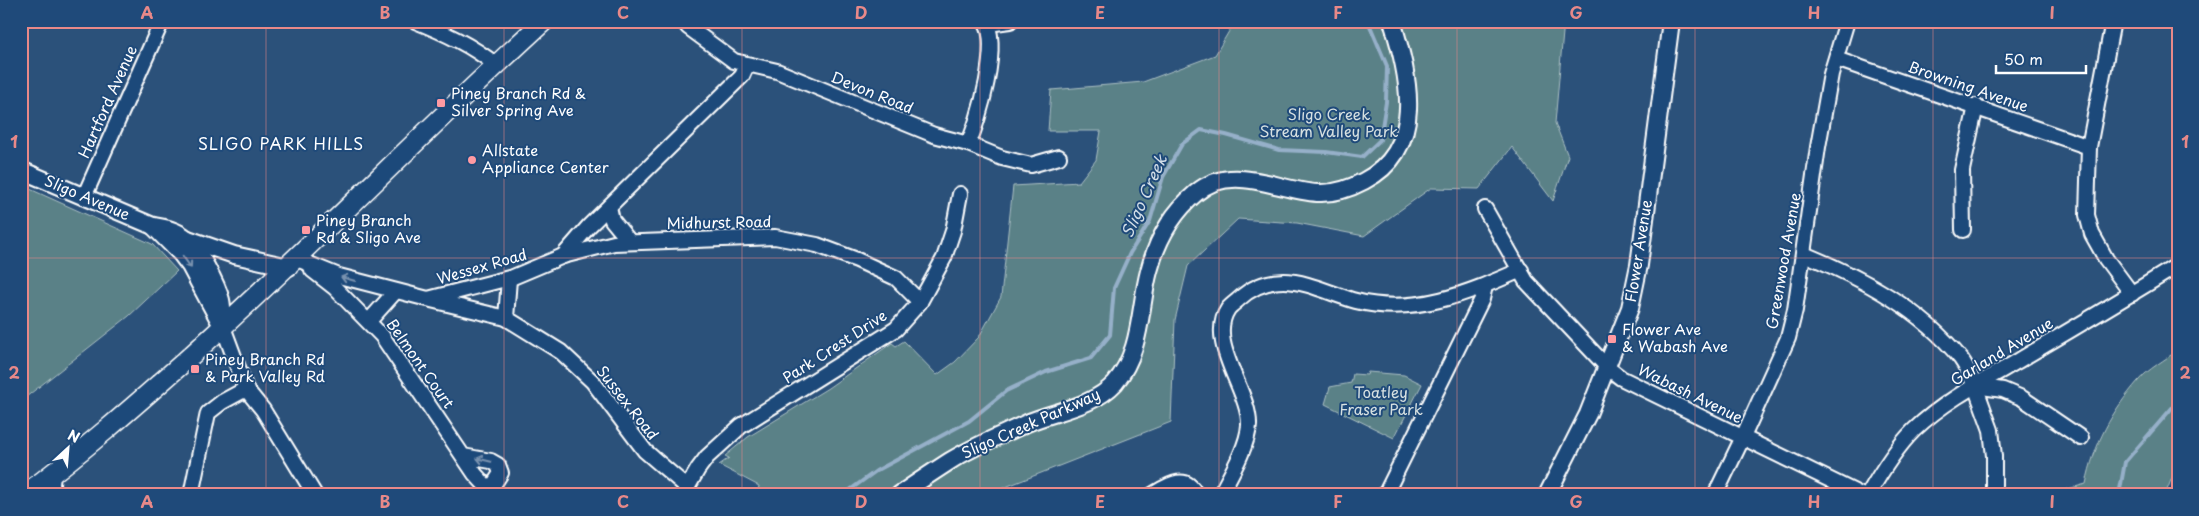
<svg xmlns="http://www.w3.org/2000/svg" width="2199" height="516" font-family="'Playpen Sans',sans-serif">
<rect width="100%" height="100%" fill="#2b517a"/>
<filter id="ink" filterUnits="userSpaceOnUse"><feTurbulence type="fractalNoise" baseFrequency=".02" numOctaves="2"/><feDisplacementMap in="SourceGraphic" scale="10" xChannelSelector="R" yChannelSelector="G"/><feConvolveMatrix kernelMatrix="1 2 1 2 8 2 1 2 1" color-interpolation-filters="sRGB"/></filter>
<g filter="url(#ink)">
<g fill="#5a8187" stroke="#acc0c3">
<polygon points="1235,21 1564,21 1555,123 1568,156 1553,201 1512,147 1479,189 1431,188 1364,236 1297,223 1238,219 1188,266 1175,320 1171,422 985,495 757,495 759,486 719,465 729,458 725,456 748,437 828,388 892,343 896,346 904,341 937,375 955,362 979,337 1001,297 1013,186 1079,182 1096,160 1101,131 1048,131 1051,90 1143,82 1215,55"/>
<polygon points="21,185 152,244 177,271 129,316 21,401"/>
<path d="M2178,350V463L2165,495H2060V491L2086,484C2094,444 2112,411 2138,381C2148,369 2165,360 2178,350Z"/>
<polygon points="1368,372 1404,375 1422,384 1394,438 1325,404 1330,387 1351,383 1353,374 1367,375"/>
</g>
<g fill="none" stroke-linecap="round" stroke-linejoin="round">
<g stroke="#96b0c9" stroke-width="4">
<polyline points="843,495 876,471 969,421 1006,391 1046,372 1091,358 1110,335 1114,288 1130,253 1150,221 1163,177 1182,144 1201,130 1226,135 1279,150 1326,152 1362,157 1380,140 1386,102 1387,66 1368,21"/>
<polyline points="2119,495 2125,462 2178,401"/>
</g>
<g stroke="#fff" stroke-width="18">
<g id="minor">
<path d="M415,21C445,33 471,45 496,65"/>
<polyline points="683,21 688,27 734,61 777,71 934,135 968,144 1002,158 1031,165 1059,157"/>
<polyline points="2113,21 2089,147 2087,215 2092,234 2106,259 2132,294"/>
<polyline points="988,24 1010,21"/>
<polyline points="1836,59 2089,147"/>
<path d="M968,144C979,121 1001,43 985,21"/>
<polyline points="84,197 162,21"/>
<polyline points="609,207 612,220 630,242"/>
<polyline points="1485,209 1526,281 1608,368 1621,378 1861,495"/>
<polyline points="1963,230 1962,170 1976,106"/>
<path d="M1804,254C1862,278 1921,309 1961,359C1967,367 1971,377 1975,386L2003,390L2022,398L2081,438"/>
<polyline points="563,256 614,243 775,237 817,245 857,260 896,278 920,302"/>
<polyline points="297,259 339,276 428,299 513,277 563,256 589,226 742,76 747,65"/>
<polyline points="312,270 335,288 382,336 475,474 487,487 492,487 501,473 498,465 491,461 463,456"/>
<polyline points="431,300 506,318 561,352 593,382 645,451 688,488"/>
<polyline points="506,318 509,279"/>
<polyline points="369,321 395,292"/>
<polyline points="223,327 246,389 263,410 315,495"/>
<polyline points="1975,386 1991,430 1994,456 1994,495"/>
<polyline points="51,495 53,474"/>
<polyline points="191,495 208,413 222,402 246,389"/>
<polyline points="683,495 698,469 707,457 741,426 896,329 920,302 944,258 953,231 960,194"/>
<path d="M1152,495C1167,486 1186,472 1196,495"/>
<path d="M1220,495C1230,476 1248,446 1249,425C1250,391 1206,342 1228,309C1231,305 1236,302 1239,299C1252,287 1266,281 1284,281C1306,281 1334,295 1356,301C1415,316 1468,293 1521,270"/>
<polyline points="1385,495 1482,299 1485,286"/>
<polyline points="1715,495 1743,437 1788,338 1795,310 1818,147 1831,74 1847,21"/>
<path d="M1868,495C1881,472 1895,449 1914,430C1944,401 1983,381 2018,361C2072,329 2125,298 2178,265"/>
</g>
</g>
<g stroke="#fff" stroke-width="20">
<g id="tertiary">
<path d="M21,170L153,226C166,228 176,230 186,238C198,248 217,285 221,300C223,308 222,319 223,327"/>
<polyline points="153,226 181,254 190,266 220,322"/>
<polyline points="188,239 234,255 289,267"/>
<path d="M899,495C916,483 933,472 950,461C974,446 1002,435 1027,423C1055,411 1093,407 1115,383C1142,351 1139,309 1149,271C1157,240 1171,214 1196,193C1232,162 1278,191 1317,193C1334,194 1349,189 1364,181C1427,148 1409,76 1392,21"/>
<polyline points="1547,495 1588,414 1630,308 1639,265 1671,21"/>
</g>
</g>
<g stroke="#fff" stroke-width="22">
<path id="secondary" d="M24,495C80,454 132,408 184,362C307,252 422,132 544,21"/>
</g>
<use href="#minor" stroke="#1f4a7a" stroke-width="14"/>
<use href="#tertiary" stroke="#1f4a7a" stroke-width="16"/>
<use href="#secondary" stroke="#1f4a7a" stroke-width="19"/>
</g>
<defs><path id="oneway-shaft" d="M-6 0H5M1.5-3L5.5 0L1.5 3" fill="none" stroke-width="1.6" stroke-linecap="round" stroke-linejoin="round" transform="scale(1.25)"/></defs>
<g stroke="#7992af">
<use href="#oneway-shaft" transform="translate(187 262) rotate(55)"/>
<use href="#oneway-shaft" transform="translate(348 279) rotate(-164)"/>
<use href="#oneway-shaft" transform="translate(484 460) rotate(-166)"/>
</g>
</g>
<path fill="none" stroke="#e88989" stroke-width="1" stroke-opacity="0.55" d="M266,21V495M504,21V495M742,21V495M980,21V495M1219,21V495M1457,21V495M1695,21V495M1933,21V495M21,258H2178"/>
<g fill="#ff9aa2" stroke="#1f4a7a" stroke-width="2">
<rect x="436" y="98" width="10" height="10" rx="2.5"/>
<circle cx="472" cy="160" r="5"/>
<rect x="301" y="225" width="10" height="10" rx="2.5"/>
<rect x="1607" y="334" width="10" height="10" rx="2.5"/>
<rect x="190" y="364" width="10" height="10" rx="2.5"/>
</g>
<g text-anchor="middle" stroke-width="4" stroke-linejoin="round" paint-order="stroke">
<g font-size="15" fill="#fff" stroke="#1f4a7a">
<text transform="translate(1968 87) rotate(19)" y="5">Browning Avenue</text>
<text transform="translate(872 93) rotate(22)" y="5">Devon Road</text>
<text transform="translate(108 102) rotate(-66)" y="5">Hartford Avenue</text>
<text transform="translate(87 198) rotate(23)" y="5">Sligo Avenue</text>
<text transform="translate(719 223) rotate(-1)" y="5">Midhurst Road</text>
<text transform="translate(1639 251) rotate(-81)" y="5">Flower Avenue</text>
<text transform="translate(1784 261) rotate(-80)" y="5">Greenwood Avenue</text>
<text transform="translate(482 267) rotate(-16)" y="5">Wessex Road</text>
<text transform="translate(835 347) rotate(-33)" y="5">Park Crest Drive</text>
<text transform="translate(2002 352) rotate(-31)" y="5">Garland Avenue</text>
<text transform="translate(420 364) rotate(55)" y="5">Belmont Court</text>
<text transform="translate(1690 394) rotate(26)" y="5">Wabash Avenue</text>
<text transform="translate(627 403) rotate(52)" y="5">Sussex Road</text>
<text transform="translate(1031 424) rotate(-24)" y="5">Sligo Creek Parkway</text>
</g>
<g font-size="15" fill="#fff" stroke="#1f4a7a" text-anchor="start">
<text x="451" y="99">Piney Branch Rd &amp;<tspan x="451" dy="17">Silver Spring Ave</tspan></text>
<text x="482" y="156">Allstate<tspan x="482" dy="17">Appliance Center</tspan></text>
<text x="316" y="226">Piney Branch<tspan x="316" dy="17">Rd &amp; Sligo Ave</tspan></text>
<text x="1622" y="335">Flower Ave<tspan x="1622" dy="17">&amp; Wabash Ave</tspan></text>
<text x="205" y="365">Piney Branch Rd<tspan x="205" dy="17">&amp; Park Valley Rd</tspan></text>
</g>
<g font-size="15" fill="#d6e0e1" stroke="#1f4a7a">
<text x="1329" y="120">Sligo Creek<tspan x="1329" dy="17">Stream Valley Park</tspan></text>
<text x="1381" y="398">Toatley<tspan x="1381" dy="17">Fraser Park</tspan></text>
</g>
<g font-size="16" letter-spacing="1" fill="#fff" stroke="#1f4a7a">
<text x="281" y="150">SLIGO PARK HILLS</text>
</g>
<g font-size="16" font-style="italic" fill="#d3dee8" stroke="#1f4a7a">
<text transform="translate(1144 196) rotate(-66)" y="6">Sligo Creek</text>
</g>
</g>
<rect width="2199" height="516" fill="none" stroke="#1f4a7a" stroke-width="55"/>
<g transform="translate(68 448) rotate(26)" stroke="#1f4a7a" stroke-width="4" paint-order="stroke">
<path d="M0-4L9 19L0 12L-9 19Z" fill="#ffffff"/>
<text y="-8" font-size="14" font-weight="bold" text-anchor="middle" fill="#ffffff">N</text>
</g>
<path d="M1996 65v8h90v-8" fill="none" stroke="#ffffff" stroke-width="2.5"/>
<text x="2004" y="65" font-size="15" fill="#ffffff" stroke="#1f4a7a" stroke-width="4" paint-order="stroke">50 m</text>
<rect x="28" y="28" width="2144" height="460" fill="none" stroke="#e88989" stroke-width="2"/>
<g font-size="16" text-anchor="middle" font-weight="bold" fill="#e88989">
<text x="147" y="19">A</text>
<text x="385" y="19">B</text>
<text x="623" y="19">C</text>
<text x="861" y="19">D</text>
<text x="1100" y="19">E</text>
<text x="1338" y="19">F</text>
<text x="1576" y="19">G</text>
<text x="1814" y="19">H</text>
<text x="2052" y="19">I</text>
<text x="14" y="148">1</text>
<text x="2185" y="148">1</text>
<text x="14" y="379">2</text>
<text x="2185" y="379">2</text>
<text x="147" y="508">A</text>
<text x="385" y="508">B</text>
<text x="623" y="508">C</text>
<text x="861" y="508">D</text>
<text x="1100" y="508">E</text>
<text x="1338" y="508">F</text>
<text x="1576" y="508">G</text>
<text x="1814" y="508">H</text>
<text x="2052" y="508">I</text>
</g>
</svg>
